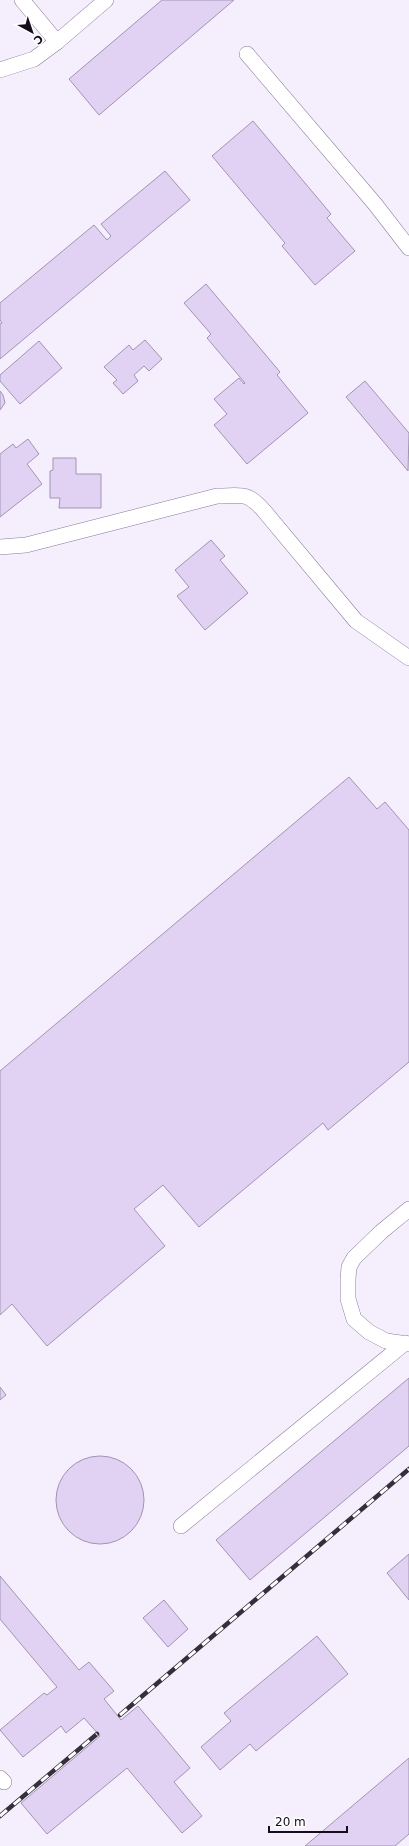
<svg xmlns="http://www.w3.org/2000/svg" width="409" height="1846" font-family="'DejaVu Sans',sans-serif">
<rect width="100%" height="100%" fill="#f5effd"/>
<g fill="#e1d2f4" stroke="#a293b3">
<polygon points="162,0 234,0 99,115 69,79"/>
<polygon points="253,121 331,214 327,218 355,251 315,285 282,246 285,243 212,156"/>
<polygon points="165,171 190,200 0,359 0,324 2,323 0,320 0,303 94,225 107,240 111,236 101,224"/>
<polygon points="206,284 280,372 277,375 308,413 247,464 214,425 227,414 214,399 239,378 244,384 245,383 207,338 211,334 184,303"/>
<polygon points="145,340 162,359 149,371 144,366 134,375 138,381 123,394 113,383 117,380 104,367 129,345 133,350"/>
<polygon points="39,341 62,368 20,404 0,381 0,375"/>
<polygon points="365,381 409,433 408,471 346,397"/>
<polygon points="0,391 3,395 5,403 0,410"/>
<polygon points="28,439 39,454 27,464 42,484 0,517 0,454 13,444 16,448"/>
<polygon points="53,458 76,458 76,474 101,474 101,508 59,508 60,498 50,498 50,471 53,470"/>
<polygon points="211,540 225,556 220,560 248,593 205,630 177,596 189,587 175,570"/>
<polygon points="349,777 377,809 385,802 409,830 409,1062 328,1130 323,1123 199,1227 163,1185 134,1209 165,1246 47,1346 12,1304 0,1315 0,1071"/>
<polygon points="409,1378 409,1446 250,1580 216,1540"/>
<polygon points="0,1387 6,1395 0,1400"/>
<circle cx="100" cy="1500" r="44"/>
<polygon points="409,1554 409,1600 387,1573"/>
<polygon points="0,1576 79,1670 89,1662 114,1691 104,1699 121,1720 138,1706 190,1768 174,1782 202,1816 182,1833 127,1768 47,1834 21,1803 100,1736 84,1718 66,1733 61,1726 23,1757 0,1730 44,1693 47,1695 57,1687 0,1619"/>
<polygon points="164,1600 188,1629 168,1647 143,1618"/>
<polygon points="317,1636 348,1674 256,1751 250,1744 220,1770 201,1747 231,1721 224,1713"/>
<polygon points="409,1758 409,1834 395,1846 305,1846"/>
</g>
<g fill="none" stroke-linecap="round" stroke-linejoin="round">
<g stroke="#897b9a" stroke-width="16">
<g id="lane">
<polyline points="22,0 57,42"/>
<polyline points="247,54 375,204 409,248"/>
<polyline points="0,70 34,59 57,42 106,0"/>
<path d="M0,547L26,545L217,496C243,496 247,491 265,512L356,621L409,658"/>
<polyline points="409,1344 386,1341 369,1332 354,1319 348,1299 348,1279 349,1267 354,1258 381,1232 409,1209"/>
<polyline points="181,1526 405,1343"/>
<polyline points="0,1778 4,1782"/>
</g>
</g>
<use href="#lane" stroke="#fff" stroke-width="15"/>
<g stroke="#342f3a" stroke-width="4.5">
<g id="rail">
<polyline points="120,1715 409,1469"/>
<polyline points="0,1816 97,1734"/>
</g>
</g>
<use href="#rail" stroke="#fff" stroke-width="3" stroke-dasharray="9" stroke-linecap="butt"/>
</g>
<g transform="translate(32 32) rotate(140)" stroke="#ffffff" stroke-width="3" paint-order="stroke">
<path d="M0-3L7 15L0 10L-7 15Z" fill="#130e19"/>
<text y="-6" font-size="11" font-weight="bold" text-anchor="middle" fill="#130e19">С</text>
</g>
<path d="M269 1826v6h78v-6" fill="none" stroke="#130e19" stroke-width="2"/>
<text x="275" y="1826" font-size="12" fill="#130e19" stroke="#ffffff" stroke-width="3" paint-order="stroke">20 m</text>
</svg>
